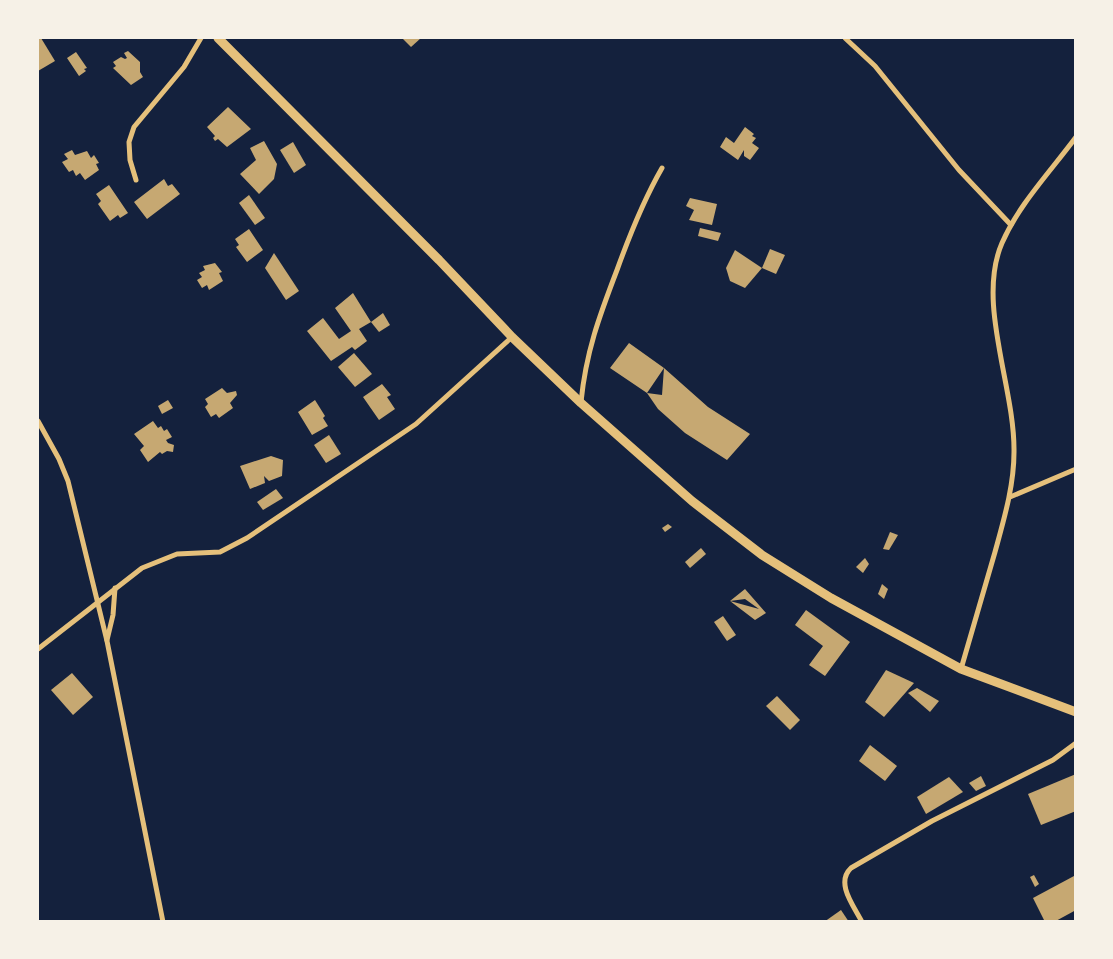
<svg xmlns="http://www.w3.org/2000/svg" width="1113" height="959" font-family="Raleway,sans-serif">
<rect width="100%" height="100%" fill="#14213d"/>
<g fill="#c6a872">
<polygon points="38,38 41,38 55,61 38,71"/>
<polygon points="402,38 421,38 411,47"/>
<polygon points="128,51 140,62 140,72 143,77 131,85 113,68 116,66 113,62 121,57 125,59 127,58 124,53"/>
<polygon points="76,52 87,68 84,69 86,71 79,76 67,58"/>
<polygon points="228,107 251,129 227,147 218,139 215,141 213,138 215,136 207,127"/>
<polygon points="745,127 754,134 752,136 756,138 752,143 759,148 750,160 744,156 744,150 738,160 720,147 726,137 734,143"/>
<polygon points="264,141 277,164 274,179 259,194 240,174 256,160 250,148"/>
<polygon points="293,142 306,165 294,173 280,150"/>
<polygon points="72,150 75,155 87,151 91,158 94,155 99,163 96,164 99,170 85,180 80,173 76,176 73,170 69,172 62,162 68,159 64,154"/>
<polygon points="164,179 168,186 172,184 180,194 147,219 134,202"/>
<polygon points="109,185 128,213 120,218 118,215 110,221 98,204 101,201 96,194"/>
<polygon points="249,195 265,218 255,225 239,203"/>
<polygon points="690,198 717,204 712,225 689,220 694,210 686,206"/>
<polygon points="700,228 721,233 718,241 698,236"/>
<polygon points="249,229 263,250 247,262 236,247 239,245 235,239"/>
<polygon points="770,249 785,255 776,274 762,268"/>
<polygon points="735,250 762,268 745,288 730,281 726,268"/>
<polygon points="274,253 299,291 286,300 265,268"/>
<polygon points="215,263 222,272 219,273 223,281 209,290 207,285 202,288 197,280 202,277 199,273 205,270 203,266"/>
<polygon points="353,293 371,322 359,329 367,341 355,350 352,347 331,361 307,331 323,318 339,339 351,331 335,308"/>
<polygon points="383,313 390,325 379,332 371,322"/>
<polygon points="629,343 664,368 708,407 750,434 727,460 685,433 658,409 647,393 662,395 664,368 647,393 610,368"/>
<polygon points="354,353 372,374 355,387 338,367"/>
<polygon points="382,384 391,395 387,397 395,409 379,420 363,397"/>
<polygon points="222,388 227,393 236,391 237,395 230,403 233,408 219,418 216,414 211,417 205,407 208,404 205,399"/>
<polygon points="168,400 173,408 162,414 158,406"/>
<polygon points="315,400 325,416 323,418 328,426 312,435 298,412"/>
<polygon points="153,421 158,428 161,426 164,431 167,429 172,437 166,440 168,443 174,445 173,452 167,451 162,454 160,452 148,462 140,450 144,446 134,434"/>
<polygon points="329,435 341,454 326,463 314,445"/>
<polygon points="271,456 283,460 282,476 269,481 264,476 265,483 250,489 240,466"/>
<polygon points="276,489 283,498 263,510 257,502"/>
<polygon points="668,524 672,527 665,532 662,528"/>
<polygon points="890,532 898,535 889,550 883,549"/>
<polygon points="701,548 706,554 690,568 685,562"/>
<polygon points="865,558 869,564 863,573 856,567"/>
<polygon points="882,584 888,589 884,599 878,594"/>
<polygon points="745,589 766,613 755,620 730,601 759,609 745,599 730,601"/>
<polygon points="806,610 850,642 825,676 809,665 823,646 795,625"/>
<polygon points="723,616 736,635 727,641 714,622"/>
<polygon points="886,670 914,683 884,717 865,702"/>
<polygon points="72,673 93,697 73,715 51,690"/>
<polygon points="917,688 939,701 930,712 908,693"/>
<polygon points="777,696 800,720 790,730 766,706"/>
<polygon points="870,745 897,766 885,781 859,761"/>
<polygon points="1076,774 1076,811 1041,825 1028,794"/>
<polygon points="981,776 986,786 976,791 969,783"/>
<polygon points="949,777 963,792 926,814 917,797"/>
<polygon points="1034,875 1039,884 1035,887 1030,877"/>
<polygon points="1074,876 1076,910 1054,922 1045,922 1033,898"/>
<polygon points="841,910 849,922 824,922"/>
</g>
<g fill="none" stroke-linecap="round" stroke-linejoin="round">
<g stroke="#e5c07b" stroke-width="5">
<polyline points="845,38 875,66 959,170 1011,225"/>
<polyline points="136,180 130,160 129,142 134,127 184,67 201,38"/>
<path d="M581,402C586,352 599,317 617,270C630,234 643,201 662,168"/>
<polyline points="38,421 59,459 68,481 107,641 163,922"/>
<polyline points="1010,497 1076,469"/>
<polyline points="107,640 113,615 115,588"/>
<polyline points="38,649 142,568 177,554 220,552 247,538 416,424 512,337"/>
<path d="M961,669C972,630 984,591 995,552C1004,519 1014,486 1014,452C1015,387 976,303 1002,243C1019,204 1051,171 1076,137"/>
<path d="M862,922C854,906 835,883 851,868L932,821L1053,760L1076,743"/>
</g>
<polyline stroke="#e5c07b" stroke-width="9" points="218,38 439,260 512,337 581,403 692,501 762,555 831,598 961,669 1076,712"/>
</g>
<rect width="1113" height="959" fill="none" stroke="#f6f1e7" stroke-width="78"/>
</svg>
